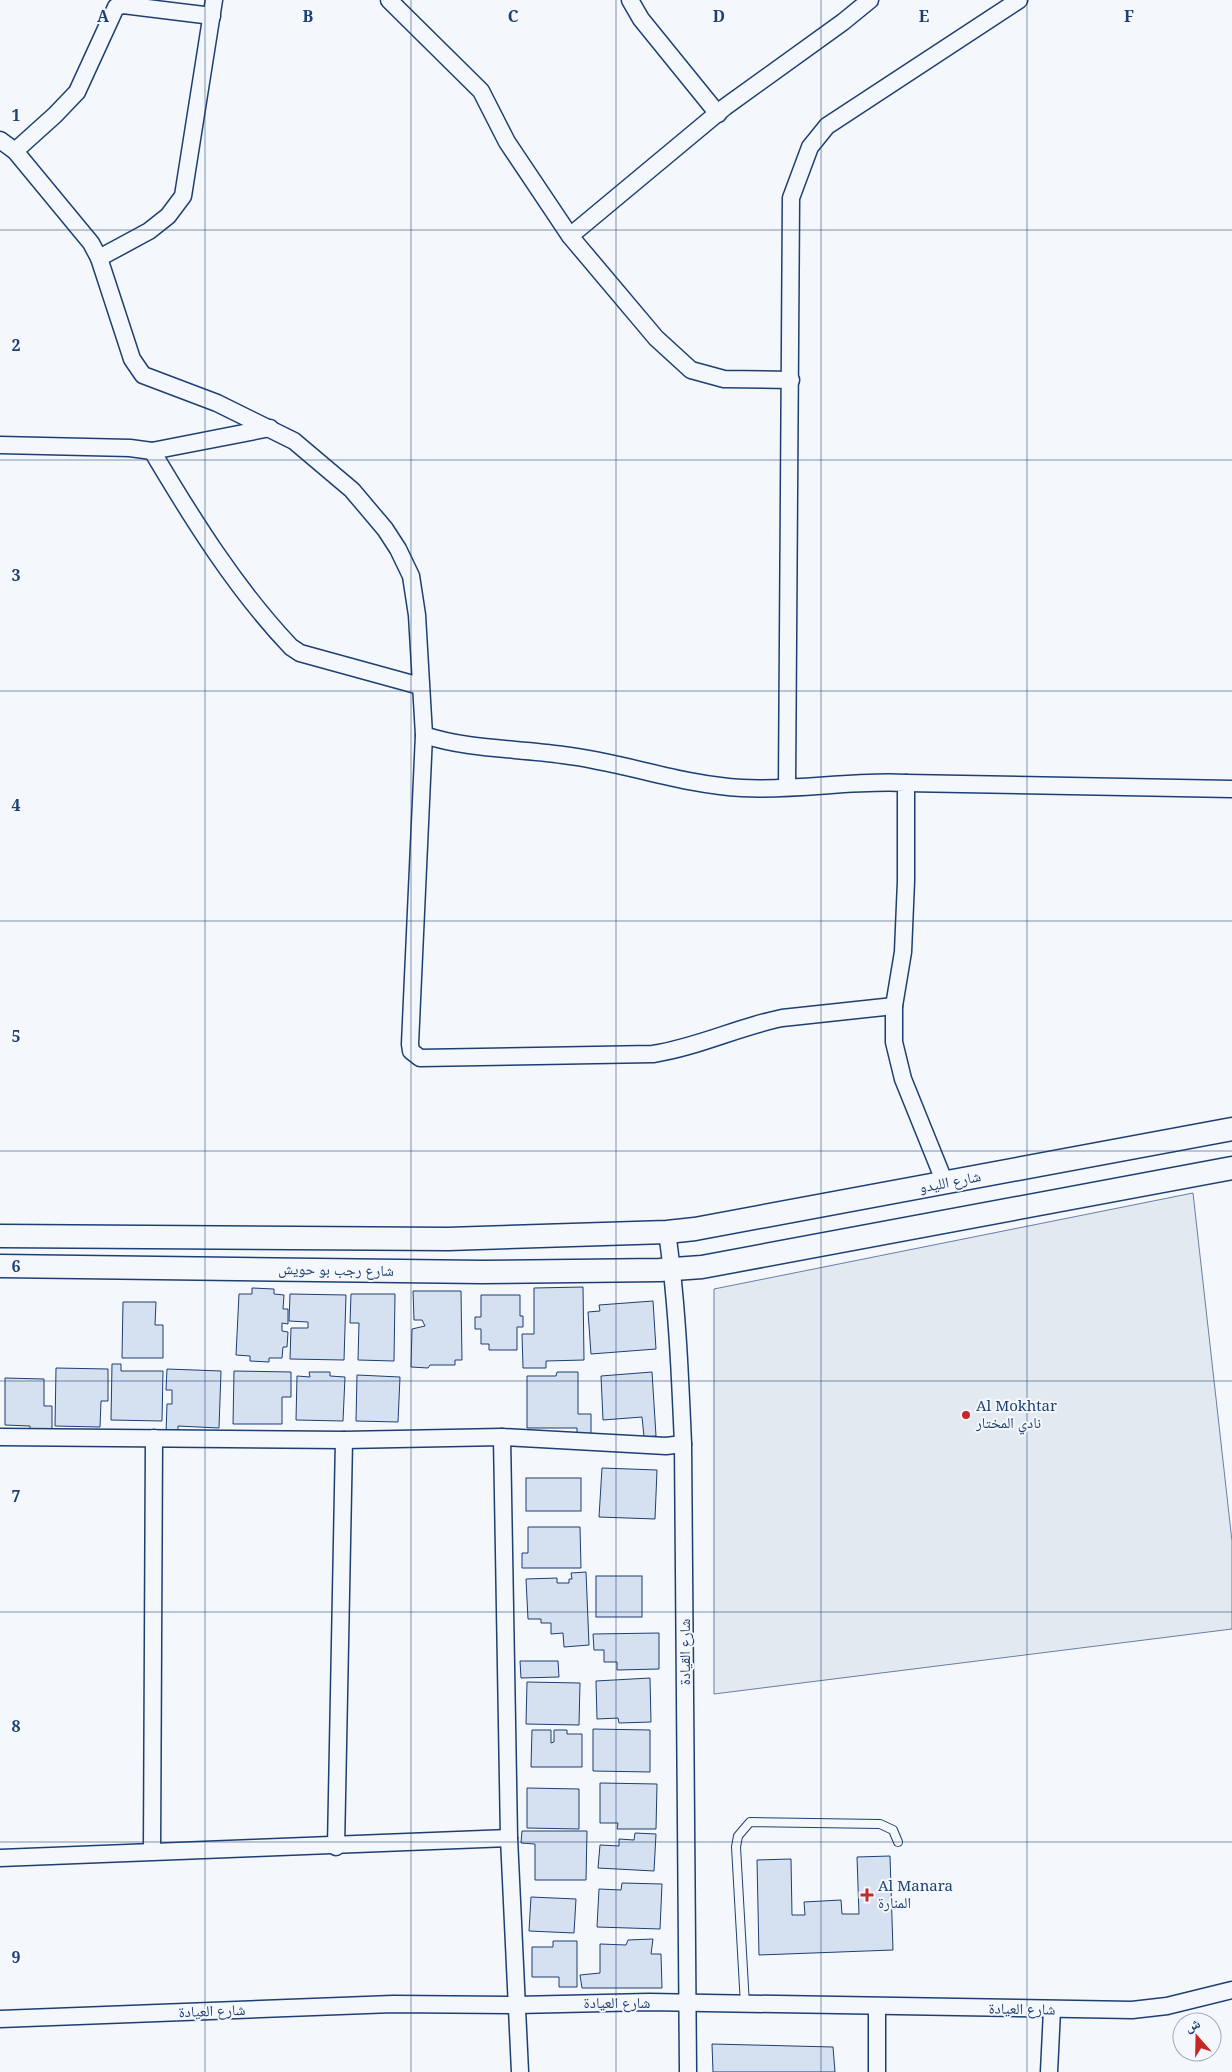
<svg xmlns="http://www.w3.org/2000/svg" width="1232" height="2072" font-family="'Noto Serif','Noto Naskh Arabic',serif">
<rect width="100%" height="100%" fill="#f4f7fb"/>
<polygon fill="#e3e9f0" stroke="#687fa3" points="1193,1193 1232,1541 1232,1629 714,1694 714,1289"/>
<g fill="#d5e0f0" stroke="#1d3f73">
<polygon points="583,1287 584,1360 546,1361 546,1368 523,1368 522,1334 534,1334 534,1288"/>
<polygon points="252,1288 274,1289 274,1294 284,1295 283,1309 288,1309 288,1324 282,1323 282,1331 288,1332 287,1347 283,1347 282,1358 269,1358 269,1362 250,1361 250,1356 236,1355 239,1294 252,1294"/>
<polygon points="413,1291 461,1291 462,1360 455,1360 455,1365 430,1365 428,1368 411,1367 412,1329 425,1326 422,1320 414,1320"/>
<polygon points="290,1294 346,1295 344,1360 290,1359 291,1328 308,1328 308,1322 289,1321"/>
<polygon points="351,1294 395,1294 394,1361 358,1360 359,1323 350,1323"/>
<polygon points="481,1295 520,1295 520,1316 523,1316 523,1327 517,1327 517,1350 489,1350 489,1344 481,1344 481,1329 475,1329 475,1317 481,1317"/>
<polygon points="653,1301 656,1349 591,1354 588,1312 600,1311 599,1305"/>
<polygon points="123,1302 156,1302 155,1325 163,1325 163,1358 122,1358"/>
<polygon points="112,1364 121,1364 121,1371 163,1371 162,1421 111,1420"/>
<polygon points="56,1368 108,1369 108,1401 101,1401 100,1427 55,1426"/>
<polygon points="167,1369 221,1371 219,1428 178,1426 178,1434 166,1434 167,1404 172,1404 172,1390 166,1390"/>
<polygon points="234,1371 291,1372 291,1397 282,1397 282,1424 233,1424"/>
<polygon points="309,1372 330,1372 330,1376 345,1377 343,1421 296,1420 297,1376 310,1377"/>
<polygon points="557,1372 578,1372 578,1414 591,1414 591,1437 577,1436 577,1428 527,1428 527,1376 556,1376"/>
<polygon points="652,1372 656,1436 644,1437 642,1417 603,1420 601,1376"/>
<polygon points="357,1375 400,1377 398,1422 356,1421"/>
<polygon points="5,1378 44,1379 44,1406 52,1406 52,1432 30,1432 30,1426 5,1425"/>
<polygon points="602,1468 657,1470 655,1519 599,1517"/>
<rect x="526" y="1478" width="55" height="33"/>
<polygon points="528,1527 580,1527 581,1568 522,1568 522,1553 528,1553"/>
<polygon points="586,1572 589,1645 564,1647 563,1633 551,1634 551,1623 541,1623 541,1619 528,1619 526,1579 557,1578 557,1583 569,1583 569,1579 572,1579 571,1573"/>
<rect x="596" y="1576" width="46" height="41"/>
<polygon points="659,1633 659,1669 617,1670 617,1662 604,1662 604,1650 594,1650 593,1634"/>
<polygon points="520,1661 558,1661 559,1677 521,1678"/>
<polygon points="650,1678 651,1722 619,1723 618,1718 597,1719 596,1681"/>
<polygon points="527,1682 580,1683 579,1725 526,1724"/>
<polygon points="593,1729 650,1730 650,1772 593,1771"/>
<polygon points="532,1730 551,1730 551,1743 554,1742 554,1730 567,1730 567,1734 582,1734 582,1767 531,1767"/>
<polygon points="600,1783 657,1784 656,1829 617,1829 618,1823 600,1823"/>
<polygon points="527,1788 579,1789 579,1829 527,1828"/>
<polygon points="522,1831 587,1831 586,1880 535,1880 535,1844 521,1843"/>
<polygon points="635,1833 656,1834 654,1871 598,1868 600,1845 619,1846 619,1839 634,1840"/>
<polygon points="890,1856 893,1950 759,1955 757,1860 791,1859 792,1915 805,1915 804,1902 841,1900 842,1914 859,1914 857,1857"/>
<polygon points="622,1883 662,1884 660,1929 597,1927 599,1889 621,1890"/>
<polygon points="531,1897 576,1899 574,1933 529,1931"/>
<polygon points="653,1939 651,1954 661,1954 662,1988 582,1988 580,1975 600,1973 600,1944 626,1945 628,1940"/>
<polygon points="553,1941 577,1941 577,1987 559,1987 559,1977 532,1977 532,1947 553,1947"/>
<polygon points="712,2044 833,2047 835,2072 713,2072"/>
</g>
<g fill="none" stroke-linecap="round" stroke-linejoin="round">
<g stroke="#1d3f73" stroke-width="10">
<polyline id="service" points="745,2005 736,1847 738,1836 750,1822 880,1824 893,1830 898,1842"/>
</g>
<g stroke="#1d3f73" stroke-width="19">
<g id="minor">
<path d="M214,0L183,196L168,216L149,231L99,258L132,359L143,375L217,403L294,441L352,490L385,529L398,549L411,576L417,615L424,735C470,750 516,748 563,755C623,762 682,785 742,788C797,791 852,780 906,783V881L903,952L894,1006V1042L903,1079L945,1183"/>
<polyline points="389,0 481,91 507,142 570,236 656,338 691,370 724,379 791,380"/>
<polyline points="630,0 641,19 718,114"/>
<polyline points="0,140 15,151 91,243 99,258"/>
<polyline points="15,151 55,115 77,92 116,7 123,5 212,16"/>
<polyline points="570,236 725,107 843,22 870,0"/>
<polyline points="0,445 130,448 152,451 270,428"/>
<path d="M152,451C193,520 236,589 291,647L300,653L420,686"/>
<path d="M424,735L410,1044L411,1051L420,1058L653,1054C698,1047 738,1027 782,1018L894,1006"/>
<polyline points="906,783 1232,789"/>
<polyline points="787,787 791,198 810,147 827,126 1019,0"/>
<path d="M667,1232C677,1302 680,1373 683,1444L688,2072"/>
<polyline points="0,1437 344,1440 502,1437 666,1446 683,1444"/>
<polyline points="502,1437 509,1838 520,2072"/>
<polyline points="336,1847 344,1440"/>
<polyline points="152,1851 154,1438"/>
<path d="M0,1858C170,1850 339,1846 509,1838"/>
<polyline points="877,2007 877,2072"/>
<polyline points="0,2019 393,2004 517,2005 649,2002 1132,2010 1167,2006 1232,1990"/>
<polyline points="1049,2072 1052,2010"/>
</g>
</g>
<g stroke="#1d3f73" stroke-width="25">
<g id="secondary">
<polyline points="0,1236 448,1239 667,1232 695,1229 1232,1129"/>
<polyline points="0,1266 482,1272 660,1270 702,1267 1232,1168"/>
</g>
</g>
<use href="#service" stroke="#f4f7fb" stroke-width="8"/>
<use href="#minor" stroke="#f4f7fb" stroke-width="16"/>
<use href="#secondary" stroke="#f4f7fb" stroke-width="22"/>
</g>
<path fill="none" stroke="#1d3f73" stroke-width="1" stroke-opacity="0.55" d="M205,0V2072M411,0V2072M616,0V2072M821,0V2072M1027,0V2072M0,230H1232M0,460H1232M0,691H1232M0,921H1232M0,1151H1232M0,1381H1232M0,1612H1232M0,1842H1232"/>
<g fill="#c62828" stroke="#f4f7fb" stroke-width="2">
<circle cx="966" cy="1415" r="5"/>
<path d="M864.5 1887.5h5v5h5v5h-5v5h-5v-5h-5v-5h5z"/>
</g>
<g text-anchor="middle" stroke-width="4" stroke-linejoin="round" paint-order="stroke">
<g font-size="15" fill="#1d3f73" stroke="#f4f7fb">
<text transform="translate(950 1182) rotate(-11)" y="5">شارع الليدو</text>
<text transform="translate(336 1270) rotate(1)" y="5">شارع رجب بو حويش</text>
<text transform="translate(685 1652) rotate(-90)" y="5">شارع القيادة</text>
<text x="617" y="2008">شارع العيادة</text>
<text transform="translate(1022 2009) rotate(1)" y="5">شارع العيادة</text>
<text transform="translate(212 2011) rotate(-2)" y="5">شارع العيادة</text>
</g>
<g font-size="15" fill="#1d3f73" stroke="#f4f7fb" text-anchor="start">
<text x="976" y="1411">Al Mokhtar<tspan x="976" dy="17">نادي المختار</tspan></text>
<text x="878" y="1891">Al Manara<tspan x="878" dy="17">المنارة</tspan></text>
</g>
</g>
<g font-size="16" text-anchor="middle" font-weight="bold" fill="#1d3f73" stroke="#f4f7fb" stroke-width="4" stroke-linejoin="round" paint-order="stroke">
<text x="103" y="22">A</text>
<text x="308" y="22">B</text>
<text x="513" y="22">C</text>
<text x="719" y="22">D</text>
<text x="924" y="22">E</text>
<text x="1129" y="22">F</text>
<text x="16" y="121">1</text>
<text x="16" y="351">2</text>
<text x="16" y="581">3</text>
<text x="16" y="811">4</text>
<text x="16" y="1042">5</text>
<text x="16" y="1272">6</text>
<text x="16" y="1502">7</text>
<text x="16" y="1732">8</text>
<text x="16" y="1963">9</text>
</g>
<g transform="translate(1197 2037) rotate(340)"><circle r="24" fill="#f4f7fb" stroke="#9eadc5"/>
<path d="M0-4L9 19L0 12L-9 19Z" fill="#c62828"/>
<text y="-8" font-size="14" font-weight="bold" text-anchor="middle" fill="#1d3f73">ش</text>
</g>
</svg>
